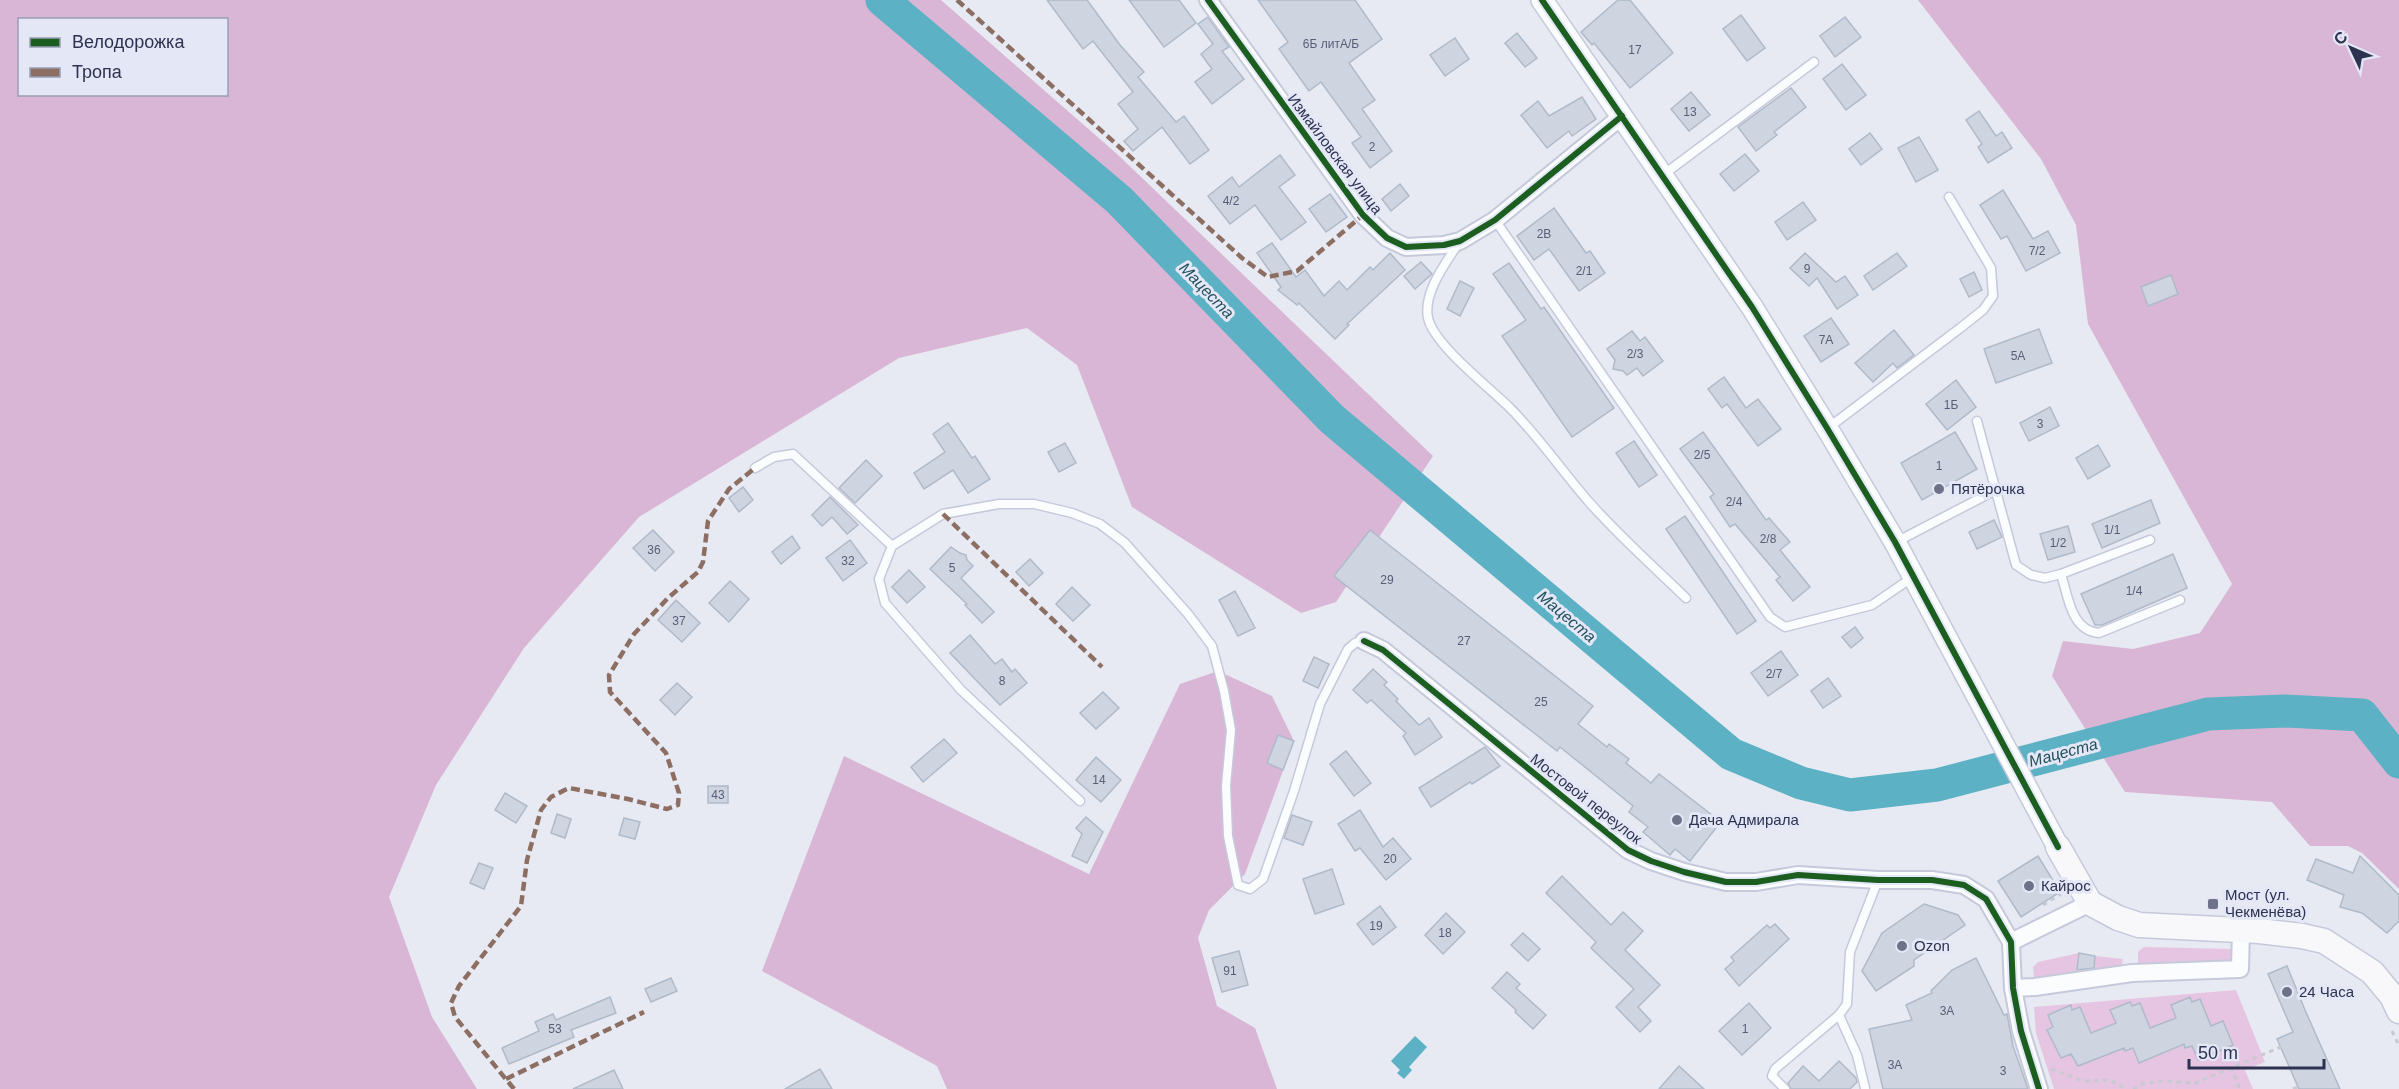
<svg xmlns="http://www.w3.org/2000/svg" width="2399" height="1089" font-family="Arial,sans-serif">
<rect width="100%" height="100%" fill="#e7eaf2"/>
<g fill="#e6c5e2">
<polygon points="2144,947 2233,949 2237,955 2231,962 2138,969 2138,952"/>
<polygon points="2079,953 2077,971 2093,973 2095,956 2123,959 2121,968 2043,982 2034,977 2033,967 2038,962"/>
<polygon points="2236,990 2265,1062 2245,1070 2253,1089 2054,1089 2036,1033 2034,1007"/>
</g>
<g fill="#d9b6d5" fill-rule="evenodd">
<path d="M0,0H941L1117,154L1433,456L1336,602L1301,613L1132,507L1077,365L1027,328L899,358L639,517L524,648L436,785L389,897L432,1017L477,1089H0ZM20,20H226V94H20Z"/>
<polygon points="1918,0 2399,0 2399,889 2362,853 2348,846 2310,846 2272,802 2125,792 2052,676 2063,641 2133,649 2200,633 2232,584 2088,324 2076,225 2041,159"/>
<polygon points="1218,671 1272,696 1294,741 1245,874 1209,910 1198,938 1217,1006 1255,1028 1277,1089 947,1089 937,1066 762,971 844,756 1089,874 1180,684"/>
</g>
<polygon fill="#5cb1c4" points="1415,1036 1427,1047 1409,1067 1412,1070 1404,1079 1397,1073 1400,1070 1391,1061"/>
<g fill="none" stroke-linecap="round" stroke-linejoin="round">
<polyline stroke="#5cb1c4" stroke-width="33" points="882,0 1119,200 1332,419 1731,754 1801,783 1850,795 1937,785 2208,714 2284,711 2362,715 2399,762"/>
</g>
<g fill="#ced5e1" stroke="#afbaca" stroke-width="1.5">
<polygon points="1047,0 1087,0 1120,45 1144,72 1138,77 1176,122 1184,116 1209,150 1190,164 1162,127 1133,151 1124,141 1138,129 1118,104 1133,92 1093,41 1083,49"/>
<polygon points="1129,0 1179,0 1196,23 1164,47"/>
<polygon points="1258,0 1355,0 1382,39 1349,63 1375,100 1362,109 1392,151 1370,168 1352,143 1361,137 1321,82 1309,91 1279,49 1288,42"/>
<polygon points="1618,0 1630,0 1673,53 1630,88 1594,43 1592,45 1581,32"/>
<polygon points="1741,15 1765,48 1747,61 1723,29"/>
<polygon points="1208,17 1229,47 1222,51 1244,79 1212,104 1195,82 1212,69 1201,54 1213,44 1198,24"/>
<polygon points="1845,17 1861,37 1835,57 1820,36"/>
<polygon points="1517,33 1537,58 1525,67 1505,43"/>
<polygon points="1455,38 1469,59 1445,76 1430,55"/>
<polygon points="1842,64 1866,95 1846,110 1823,79"/>
<polygon points="1791,88 1806,107 1774,132 1777,135 1756,151 1738,127"/>
<polygon points="1691,92 1710,115 1689,131 1671,109"/>
<polygon points="1582,97 1596,119 1572,136 1569,131 1547,148 1521,115 1538,101 1549,116"/>
<polygon points="1979,111 1996,136 2002,132 2012,148 1988,163 1978,147 1982,144 1966,120"/>
<polygon points="1870,133 1882,149 1861,165 1849,149"/>
<polygon points="1919,137 1938,170 1916,182 1898,148"/>
<polygon points="1745,154 1759,171 1734,191 1720,174"/>
<polygon points="1280,155 1295,175 1279,187 1306,222 1281,240 1255,205 1230,224 1208,196 1232,177 1239,187"/>
<polygon points="1400,184 1409,196 1391,211 1382,199"/>
<polygon points="2003,190 2033,239 2048,231 2060,253 2026,271 2007,236 2001,239 1980,205"/>
<polygon points="1330,194 1347,217 1326,232 1309,209"/>
<polygon points="1803,202 1816,220 1787,240 1775,222"/>
<polygon points="1554,208 1586,253 1590,251 1605,273 1579,291 1549,249 1534,260 1517,236"/>
<polygon points="1272,243 1296,277 1305,270 1324,296 1339,281 1347,290 1370,267 1373,270 1390,253 1405,270 1347,324 1349,325 1335,339 1299,303 1297,305 1278,290 1281,287 1257,253"/>
<polygon points="1805,253 1836,282 1845,276 1858,295 1837,309 1817,278 1809,286 1790,268"/>
<polygon points="1897,253 1907,266 1873,290 1864,276"/>
<polygon points="1421,262 1432,274 1415,289 1404,276"/>
<polygon points="1509,263 1541,309 1544,307 1614,408 1572,437 1502,336 1526,320 1493,274"/>
<polygon points="1974,272 1982,290 1969,297 1960,279"/>
<polygon points="2171,275 2178,294 2148,306 2141,287"/>
<polygon points="1460,281 1474,288 1460,316 1447,309"/>
<polygon points="1831,318 1849,344 1821,362 1804,336"/>
<polygon points="2039,329 2052,363 1996,383 1984,349"/>
<polygon points="1894,330 1914,355 1897,368 1893,363 1873,382 1855,363"/>
<polygon points="1632,331 1640,341 1645,337 1663,361 1643,376 1637,368 1627,375 1623,371 1613,369 1615,360 1607,349"/>
<polygon points="1724,377 1746,408 1758,399 1781,429 1758,446 1727,404 1722,408 1708,389"/>
<polygon points="1956,380 1976,407 1947,430 1926,404"/>
<polygon points="2050,407 2059,426 2029,441 2020,423"/>
<polygon points="948,423 972,458 975,456 990,479 968,493 953,470 924,489 914,473 945,452 933,434"/>
<polygon points="1703,432 1766,520 1769,518 1790,542 1780,550 1810,587 1793,601 1776,580 1780,577 1735,524 1730,527 1710,497 1714,494 1680,449"/>
<polygon points="1955,432 1977,469 1922,500 1901,463"/>
<polygon points="1634,441 1657,475 1639,487 1616,453"/>
<polygon points="1065,443 1076,463 1059,472 1048,452"/>
<polygon points="2098,445 2110,466 2088,479 2076,458"/>
<polygon points="866,460 882,476 855,503 839,488"/>
<polygon points="743,487 753,500 739,512 729,498"/>
<polygon points="830,497 858,525 847,534 832,517 822,526 812,515"/>
<polygon points="2151,500 2160,523 2102,548 2092,524"/>
<polygon points="1685,516 1756,621 1737,634 1666,529"/>
<polygon points="1994,520 2002,537 1977,549 1969,532"/>
<polygon points="2068,526 2075,552 2048,560 2040,534"/>
<polygon points="653,530 674,552 655,571 633,548"/>
<polygon points="1370,530 1593,706 1578,724 1607,747 1609,744 1629,759 1626,763 1651,783 1659,774 1712,815 1711,816 1720,823 1690,861 1675,849 1670,855 1643,832 1648,827 1629,812 1633,806 1601,780 1560,747 1557,751 1334,576"/>
<polygon points="792,536 800,548 781,564 772,552"/>
<polygon points="850,540 867,563 843,581 826,558"/>
<polygon points="951,547 960,553 966,555 967,560 973,566 961,578 994,612 982,623 965,605 967,604 930,569"/>
<polygon points="2173,554 2187,588 2102,625 2095,625 2081,594"/>
<polygon points="1030,559 1043,573 1029,586 1016,572"/>
<polygon points="909,570 925,587 907,603 892,587"/>
<polygon points="730,581 749,599 729,622 709,603"/>
<polygon points="1072,587 1090,605 1073,621 1056,604"/>
<polygon points="1235,591 1255,628 1238,636 1219,600"/>
<polygon points="676,600 700,623 682,642 658,620"/>
<polygon points="1855,627 1863,638 1851,648 1842,637"/>
<polygon points="970,635 995,664 1002,659 1012,672 1015,669 1027,683 1000,705 950,653"/>
<polygon points="1781,651 1798,675 1768,696 1751,673"/>
<polygon points="1314,657 1329,664 1318,688 1303,681"/>
<polygon points="1373,669 1387,682 1384,685 1398,699 1396,701 1419,725 1429,718 1442,737 1415,755 1403,736 1406,733 1371,700 1367,703 1353,690"/>
<polygon points="1828,678 1841,696 1823,708 1811,691"/>
<polygon points="677,683 692,697 675,715 660,700"/>
<polygon points="1103,692 1119,708 1096,729 1080,713"/>
<polygon points="1278,735 1294,741 1283,770 1267,763"/>
<polygon points="944,739 957,753 923,782 911,767"/>
<polygon points="1485,747 1500,766 1472,784 1470,782 1431,807 1419,788"/>
<polygon points="1346,751 1371,783 1354,796 1330,764"/>
<polygon points="1096,757 1121,780 1101,802 1076,780"/>
<rect x="708" y="786" width="20" height="17"/>
<polygon points="505,793 527,806 516,823 495,810"/>
<polygon points="1360,810 1383,847 1393,838 1411,859 1386,880 1360,848 1355,851 1338,824"/>
<polygon points="557,814 571,819 565,838 551,833"/>
<polygon points="1292,815 1312,822 1303,845 1284,838"/>
<polygon points="1086,817 1103,832 1087,863 1072,856 1082,834 1076,828"/>
<polygon points="624,818 640,822 635,839 619,835"/>
<polygon points="2038,856 2060,892 2021,917 1998,881"/>
<polygon points="2360,856 2399,895 2399,921 2387,933 2362,913 2340,907 2344,895 2307,880 2316,859 2353,873"/>
<polygon points="479,863 493,868 484,889 470,883"/>
<polygon points="1332,869 1344,904 1315,914 1303,879"/>
<polygon points="1562,876 1611,925 1623,912 1643,931 1625,950 1660,985 1638,1007 1651,1021 1640,1032 1616,1007 1634,989 1591,948 1596,942 1546,893"/>
<polygon points="1924,904 1958,915 1965,925 1914,960 1914,966 1876,991 1862,971 1882,933"/>
<polygon points="1380,906 1396,927 1373,945 1357,924"/>
<polygon points="1446,913 1465,932 1443,954 1425,935"/>
<polygon points="1775,924 1789,939 1739,986 1725,969 1734,961 1731,957 1767,925 1770,928"/>
<polygon points="1523,933 1540,949 1528,961 1511,945"/>
<polygon points="1239,951 1248,985 1222,992 1212,958"/>
<polygon points="2079,953 2095,956 2094,968 2077,970"/>
<polygon points="1976,958 2004,1015 2007,1014 2013,1046 2028,1089 1883,1089 1869,1029 1912,1020 1906,1005 1932,993 1931,991 1952,970"/>
<polygon points="2287,966 2305,1010 2340,1089 2299,1089 2277,1039 2293,1032 2268,974"/>
<polygon points="1507,972 1520,984 1516,988 1546,1015 1533,1029 1515,1012 1516,1010 1492,988"/>
<polygon points="671,978 677,991 651,1002 645,989"/>
<polygon points="610,997 616,1013 571,1030 574,1037 509,1064 502,1048 539,1031 535,1022 553,1014 556,1020"/>
<polygon points="2190,997 2192,1002 2200,999 2211,1026 2223,1021 2233,1045 2198,1060 2192,1046 2185,1048 2184,1044 2139,1063 2133,1048 2125,1051 2124,1048 2078,1066 2071,1054 2061,1058 2047,1030 2053,1027 2048,1015 2071,1005 2072,1010 2080,1007 2091,1033 2116,1023 2110,1010 2130,1002 2132,1006 2140,1003 2150,1028 2176,1018 2171,1005"/>
<polygon points="1749,1003 1771,1028 1742,1055 1719,1031"/>
<polygon points="1839,1061 1856,1078 1857,1082 1850,1089 1791,1089 1788,1083 1803,1066 1819,1081"/>
<polygon points="1679,1066 1704,1089 1659,1089"/>
<polygon points="820,1069 832,1089 785,1089"/>
<polygon points="614,1070 623,1089 573,1089"/>
</g>
<g fill="none" stroke-linecap="round" stroke-linejoin="round">
<g stroke="#c5c9db" stroke-width="11">
<g id="service">
<polyline points="1663,175 1814,62"/>
<polyline points="1495,220 1770,617 1785,627 1872,605 1913,577"/>
<path d="M1458,244C1445,264 1423,293 1428,318C1434,345 1490,388 1510,408C1539,437 1562,471 1589,502C1619,536 1654,567 1686,598"/>
<polyline points="1977,421 2016,565 2031,575 2045,578 2061,574 2150,540"/>
<polyline points="1828,428 1959,329 1983,310 1993,296 1991,268 1949,197"/>
<polyline points="755,468 774,457 793,454 892,546"/>
<polyline points="1896,542 1996,490"/>
<path d="M2061,574C2068,596 2071,631 2099,633L2180,600"/>
<polyline points="1080,801 961,690 885,603 879,579 892,546 943,514 999,504 1034,504 1072,513 1100,524 1125,543 1188,614 1212,646 1224,691 1231,730 1226,786 1228,836 1238,885 1250,889 1263,879 1294,791 1320,704 1348,649 1355,643 1364,641"/>
<polyline points="1839,1015 1857,1055 1865,1088"/>
<polyline points="1785,1089 1772,1076 1775,1069 1839,1015 1847,1004 1850,952 1878,880"/>
</g>
</g>
<g stroke="#c5c9db" stroke-width="20">
<g id="minor">
<polyline points="1208,0 1363,215 1387,238 1406,247 1444,245 1460,241 1495,220 1622,116"/>
<polyline points="1364,641 1383,650 1628,850 1651,861 1684,872 1726,882 1756,882 1798,875 1878,880 1932,880 1964,885 1986,899 2011,942 2013,988 2021,1031 2039,1089"/>
<polyline points="2011,942 2090,903"/>
<polyline points="2013,988 2035,987 2132,973 2240,969 2241,930"/>
</g>
</g>
<g stroke="#c5c9db" stroke-width="24">
<polyline id="tertiary" points="1542,0 1752,307 1827,428 1895,542 2058,847"/>
</g>
<g stroke="#c5c9db" stroke-width="27">
<polyline id="secondary" points="2058,847 2090,903 2118,918 2139,925 2259,931 2302,936 2324,941 2372,972 2392,996 2399,1011"/>
</g>
<g stroke="#c8cad1" stroke-width="3" stroke-dasharray="4.5 4.5" stroke-linecap="butt">
<polyline points="2043,905 2061,894"/>
<polyline points="2392,1031 2399,1046"/>
<polyline points="2231,1067 2240,1089"/>
<polyline points="2051,1069 2083,1081 2110,1080 2126,1089"/>
<polyline points="2133,1089 2142,1084 2162,1081 2195,1083 2281,1047"/>
<polyline points="2293,1089 2298,1087"/>
</g>
<use href="#service" stroke="#fbfcfd" stroke-width="8"/>
<use href="#minor" stroke="#fbfcfd" stroke-width="16"/>
<use href="#tertiary" stroke="#fbfcfd" stroke-width="21"/>
<use href="#secondary" stroke="#f8f8fa" stroke-width="24"/>
<g stroke="#8d6e63" stroke-width="4.5" stroke-dasharray="9 4.5" stroke-linecap="butt">
<polyline points="957,0 1242,258 1268,277 1297,271 1363,215"/>
<polyline points="943,514 1102,667"/>
<polyline points="506,1079 644,1012"/>
<polyline points="514,1089 455,1017 451,1003 459,986 521,906 527,860 541,810 551,797 569,788 628,799 667,809 678,805 679,793 666,753 610,692 609,675 634,634 668,598 698,572 703,562 708,521 729,489 755,468"/>
</g>
<g stroke="#e3e7f6" stroke-width="10">
<g id="cycleway">
<polyline points="1208,0 1363,215 1387,238 1406,247 1444,245 1460,241 1495,220 1622,116"/>
<polyline points="1542,0 1752,307 1827,428 1895,542 2058,847"/>
<polyline points="1364,641 1383,650 1628,850 1651,861 1684,872 1726,882 1756,882 1798,875 1878,880 1932,880 1964,885 1986,899 2011,942 2013,988 2021,1031 2039,1089"/>
</g>
</g>
<use href="#cycleway" stroke="#1b5e20" stroke-width="6"/>
</g>
<g fill="#6e7289" stroke="#e3e7f6" stroke-width="2">
<circle cx="1939" cy="489" r="6"/>
<circle cx="1677" cy="820" r="6"/>
<circle cx="2029" cy="886" r="6"/>
<rect x="2207" y="898" width="12" height="12" rx="3"/>
<circle cx="1902" cy="946" r="6"/>
<circle cx="2287" cy="992" r="6"/>
</g>
<g text-anchor="middle" stroke-width="6" stroke-linejoin="round" paint-order="stroke">
<g font-size="12" fill="#585d77">
<text x="1331" y="48">6Б литА/Б</text>
<text x="1635" y="54">17</text>
<text x="1690" y="116">13</text>
<text x="1372" y="151">2</text>
<text x="1231" y="205">4/2</text>
<text x="1544" y="238">2В</text>
<text x="2037" y="255">7/2</text>
<text x="1807" y="273">9</text>
<text x="1584" y="275">2/1</text>
<text x="1826" y="344">7А</text>
<text x="1635" y="358">2/3</text>
<text x="2018" y="360">5А</text>
<text x="1951" y="409">1Б</text>
<text x="2040" y="428">3</text>
<text x="1702" y="459">2/5</text>
<text x="1939" y="470">1</text>
<text x="1734" y="506">2/4</text>
<text x="2112" y="534">1/1</text>
<text x="1768" y="543">2/8</text>
<text x="2058" y="547">1/2</text>
<text x="654" y="554">36</text>
<text x="848" y="565">32</text>
<text x="952" y="572">5</text>
<text x="1387" y="584">29</text>
<text x="2134" y="595">1/4</text>
<text x="679" y="625">37</text>
<text x="1464" y="645">27</text>
<text x="1774" y="678">2/7</text>
<text x="1002" y="685">8</text>
<text x="1541" y="706">25</text>
<text x="1099" y="784">14</text>
<text x="718" y="799">43</text>
<text x="1390" y="863">20</text>
<text x="1376" y="930">19</text>
<text x="1445" y="937">18</text>
<text x="1230" y="975">91</text>
<text x="1947" y="1015">3А</text>
<text x="555" y="1033">53</text>
<text x="1745" y="1033">1</text>
<text x="1895" y="1069">3А</text>
<text x="2003" y="1075">3</text>
</g>
<g font-size="15" fill="#2d3251" stroke="#e3e7f6">
<text transform="translate(1335 154) rotate(53)" y="5">Измайловская улица</text>
<text transform="translate(1586 799) rotate(38)" y="5">Мостовой переулок</text>
</g>
<g font-size="15" fill="#2d3251" stroke="#e3e7f6" text-anchor="start">
<text x="1951" y="494">Пятёрочка</text>
<text x="1689" y="825">Дача Адмирала</text>
<text x="2041" y="891">Кайрос</text>
<text x="2225" y="900">Мост (ул.<tspan x="2225" dy="17">Чекменёва)</tspan></text>
<text x="1914" y="951">Ozon</text>
<text x="2299" y="997">24 Часа</text>
</g>
<g font-size="16" font-style="italic" fill="#22515c" stroke="#e3e7f6">
<text transform="translate(1207 290) rotate(46)" y="6">Мацеста</text>
<text transform="translate(1567 616) rotate(40)" y="6">Мацеста</text>
<text transform="translate(2063 752) rotate(-15)" y="6">Мацеста</text>
</g>
</g>
<rect x="18" y="18" width="210" height="78" fill="#e3e7f6" stroke="#9a9fb4" stroke-width="1.5"/>
<rect x="30" y="38" width="30" height="9" fill="#1b5e20" stroke="#9a9fb4" stroke-width="1.5"/>
<text x="72" y="48" font-size="18" fill="#2d3251">Велодорожка</text>
<rect x="30" y="68" width="30" height="9" fill="#8d6e63" stroke="#9a9fb4" stroke-width="1.5"/>
<text x="72" y="78" font-size="18" fill="#2d3251">Тропа</text>
<g transform="translate(2351 48) rotate(314)" stroke="#e3e7f6" stroke-width="4.5" paint-order="stroke">
<path d="M0-4.5L10 22L0 15L-10 22Z" fill="#2d3251"/>
<text y="-9" font-size="16" font-weight="bold" text-anchor="middle" fill="#2d3251">С</text>
</g>
<path d="M2189 1059v9h135v-9" fill="none" stroke="#2d3251" stroke-width="3"/>
<text x="2198" y="1059" font-size="18" fill="#2d3251" stroke="#e3e7f6" stroke-width="4.5" paint-order="stroke">50 m</text>
</svg>
